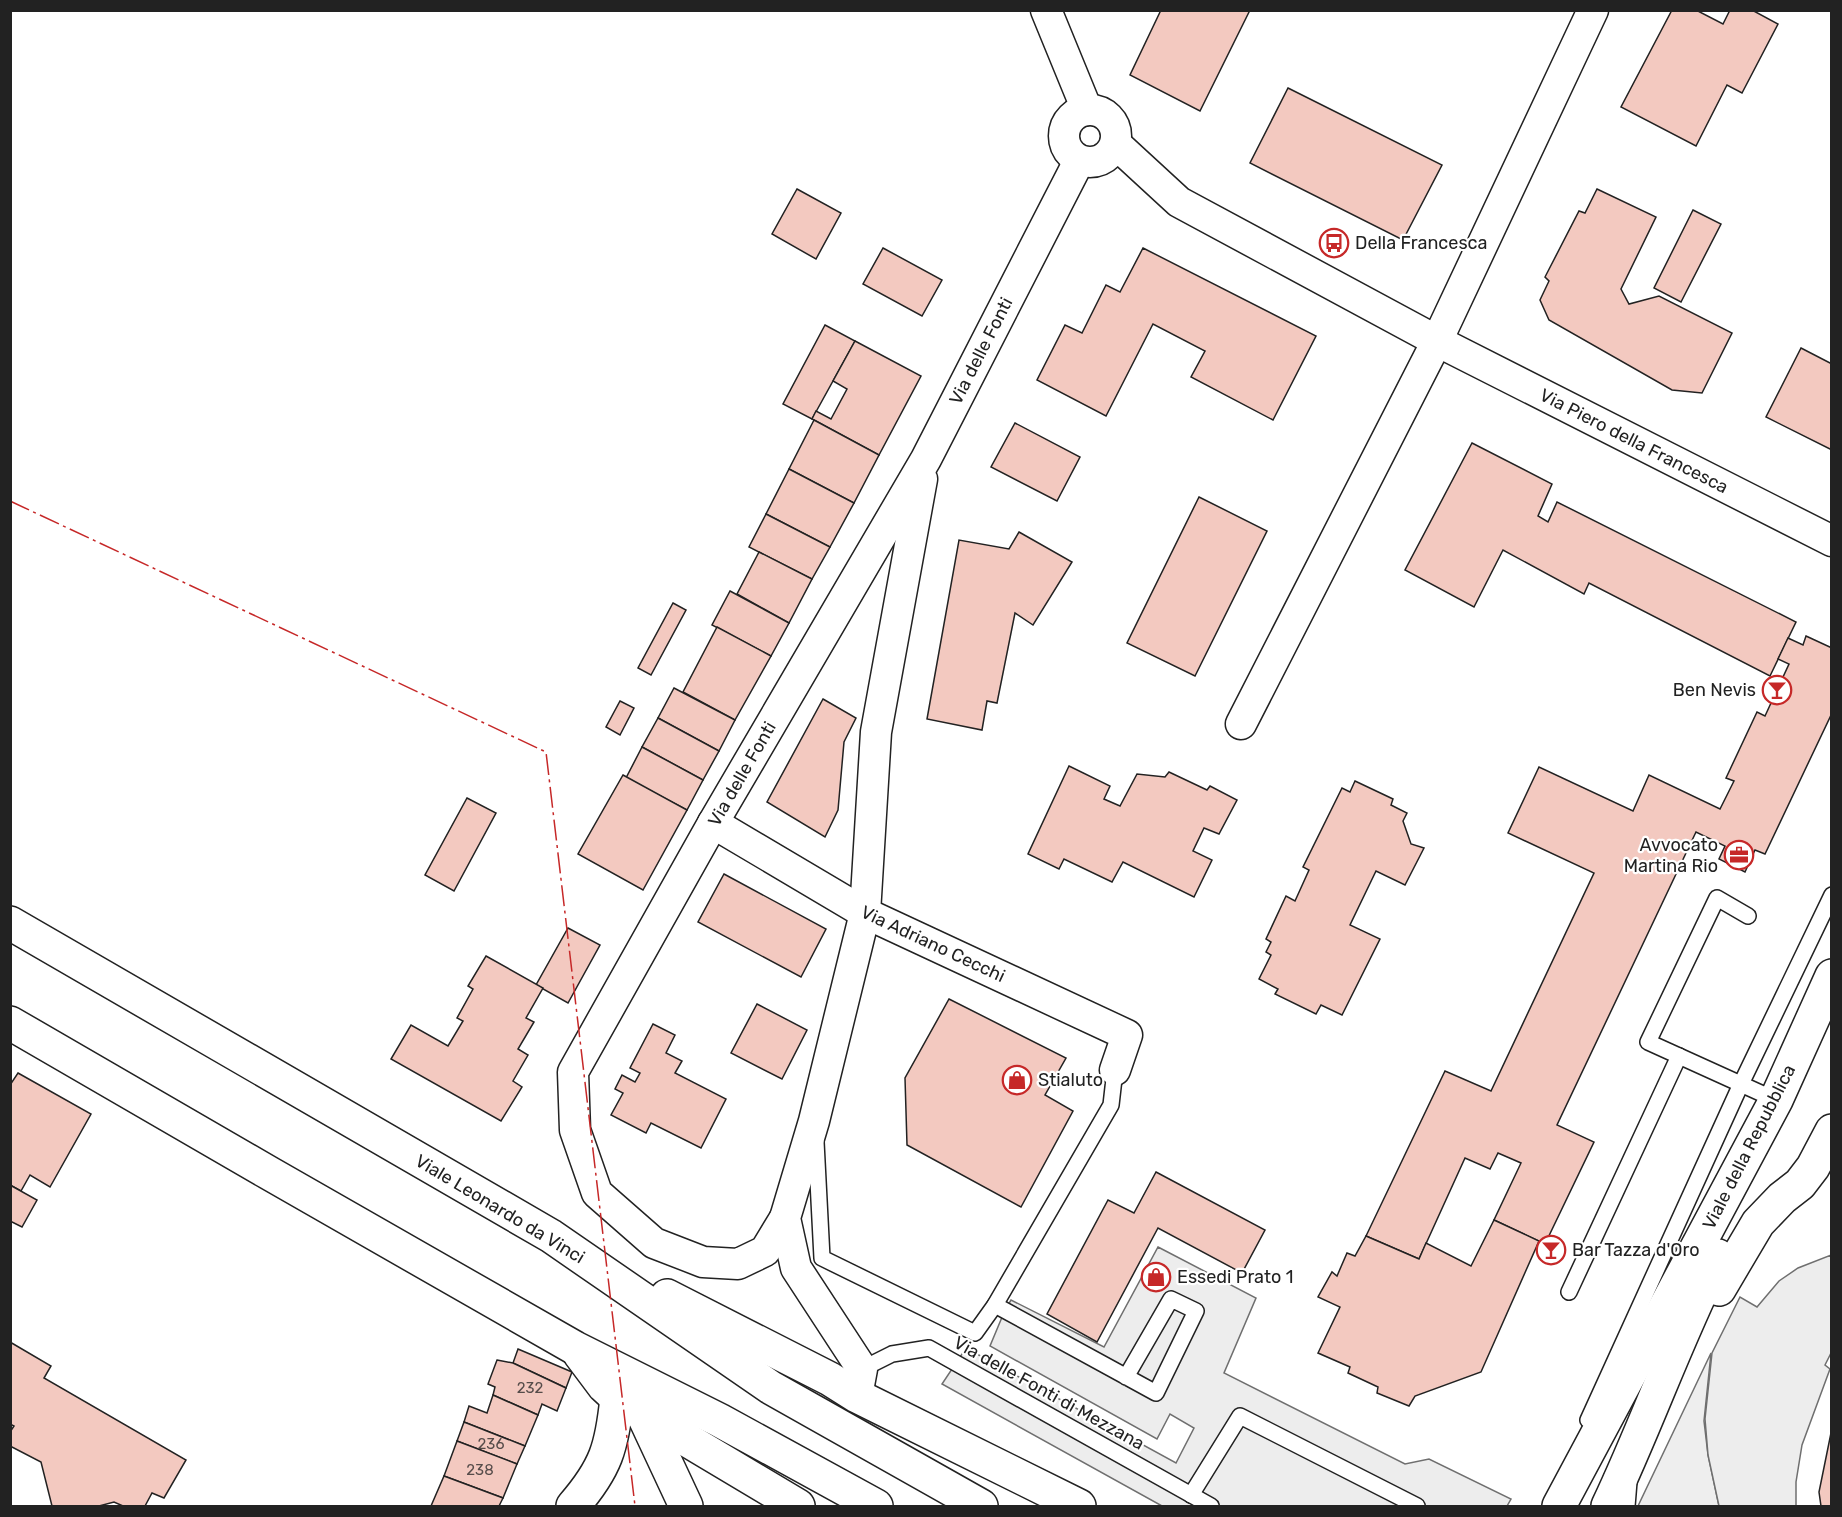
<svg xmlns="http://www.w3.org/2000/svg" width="1842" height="1517" font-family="Rubik,sans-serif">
<rect width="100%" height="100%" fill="#fff"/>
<polygon fill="#eee" stroke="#6f6f6f" stroke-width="1.5" points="1711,1353 1704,1421 1708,1455 1719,1506 1638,1506"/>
<g fill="#ededed" stroke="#6f6f6f" stroke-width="1.5">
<polygon points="1158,1247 1256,1298 1224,1373 1405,1464 1429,1459 1511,1499 1507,1506 1162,1506 942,1384 966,1348 1176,1463 1194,1428 1170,1414 1157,1439 990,1346 1005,1310 1011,1300 1104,1347"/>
<polygon points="1831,1255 1831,1353 1825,1365 1830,1369 1802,1445 1796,1482 1796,1506 1719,1506 1708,1455 1705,1419 1712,1353 1740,1297 1757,1307 1779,1281 1798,1268"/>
</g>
<g fill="#f3c9c0" stroke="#222" stroke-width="1.5">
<polygon points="1161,10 1250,10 1200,111 1130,75"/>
<polygon points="1672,10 1696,10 1723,24 1730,10 1752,10 1778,24 1742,93 1727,85 1696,146 1621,107"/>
<polygon points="1288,88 1442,165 1403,240 1250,163"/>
<polygon points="797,189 841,213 816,259 772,234"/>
<polygon points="1597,189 1656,217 1621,289 1629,304 1659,296 1732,333 1702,393 1672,390 1549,320 1540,300 1549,281 1545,277 1579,211 1585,213"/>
<polygon points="1693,210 1721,224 1681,302 1654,288"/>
<polygon points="883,248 942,280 922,316 863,284"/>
<polygon points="1143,248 1316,336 1273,420 1191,377 1205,351 1153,324 1106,416 1037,380 1065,325 1082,333 1106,285 1120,292"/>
<polygon points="825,325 855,341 812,419 783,404"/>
<polygon points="855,341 921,376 879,455 812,419 816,411 831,419 847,389 833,381"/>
<polygon points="1801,348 1832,364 1832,450 1766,417"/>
<polygon points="814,420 879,455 854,503 789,469"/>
<polygon points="1015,423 1080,457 1057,501 991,467"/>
<polygon points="1472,443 1552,484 1538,516 1548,522 1557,502 1796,622 1770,676 1589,583 1584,594 1503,550 1474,607 1405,570"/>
<polygon points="789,469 854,503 830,547 766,514"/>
<polygon points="1199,497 1267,531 1195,676 1127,643"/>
<polygon points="766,514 830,547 812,579 749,547"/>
<polygon points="1019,532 1072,562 1033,625 1015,613 997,703 987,701 982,730 927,719 959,540 1009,549"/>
<polygon points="759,552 812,579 789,623 737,594"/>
<polygon points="730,591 789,623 771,656 712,625"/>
<polygon points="673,603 686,610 651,675 638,668"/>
<polygon points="717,627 771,656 735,720 683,692"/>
<polygon points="1806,636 1832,648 1832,713 1765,854 1755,850 1745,872 1719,859 1725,846 1696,832 1557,1125 1594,1142 1545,1244 1494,1220 1521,1163 1498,1153 1490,1169 1465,1158 1419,1259 1366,1236 1445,1071 1491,1091 1594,873 1508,833 1539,767 1633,811 1649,775 1720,809 1734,781 1726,778 1757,712 1765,716 1789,664 1778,659 1788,638 1803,645"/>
<polygon points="674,688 735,720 719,751 658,718"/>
<polygon points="823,699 856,718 844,742 838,810 825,837 767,802"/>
<polygon points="620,701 634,708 620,735 606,727"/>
<polygon points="658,718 719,751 703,780 642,747"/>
<polygon points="642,747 703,780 687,810 626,778"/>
<polygon points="1069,766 1110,786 1104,799 1120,806 1137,774 1165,777 1169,772 1207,790 1210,786 1237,800 1219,834 1204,828 1193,851 1212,860 1194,897 1123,862 1112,882 1064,859 1059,869 1028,854"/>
<polygon points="623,775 687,810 643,890 578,854"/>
<polygon points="1355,781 1393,799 1391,805 1407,813 1403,821 1411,844 1424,848 1405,885 1376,871 1350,925 1380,939 1342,1015 1321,1005 1316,1014 1275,994 1278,989 1259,979 1271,955 1266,952 1271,942 1266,939 1286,896 1295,901 1309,870 1303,867 1342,788 1350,792"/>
<polygon points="467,798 496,813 454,891 425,875"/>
<polygon points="724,874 826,929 801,977 698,922"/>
<polygon points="568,928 600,945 568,1003 536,985"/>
<polygon points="486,956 543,988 526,1018 534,1022 518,1049 528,1055 513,1081 522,1087 501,1121 391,1059 411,1025 448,1046 463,1021 457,1018 473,989 468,986"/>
<polygon points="949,999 1066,1058 1045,1095 1073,1111 1021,1207 907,1145 905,1078"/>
<polygon points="757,1004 807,1030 782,1079 731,1053"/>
<polygon points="653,1024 675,1035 666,1053 682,1061 675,1073 726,1099 701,1148 651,1123 646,1133 611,1115 623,1093 615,1089 622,1075 635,1082 640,1073 630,1068"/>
<polygon points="18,1073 91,1114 50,1187 30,1175 21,1191 10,1185 10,1085"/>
<polygon points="1156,1172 1265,1230 1242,1273 1158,1228 1097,1342 1047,1314 1108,1200 1134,1213"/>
<polygon points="10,1185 37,1200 22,1227 10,1221"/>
<polygon points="1494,1220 1539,1241 1481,1372 1415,1396 1409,1406 1377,1393 1378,1387 1348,1373 1350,1367 1318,1353 1340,1307 1318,1297 1332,1272 1337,1276 1347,1253 1355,1256 1366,1236 1419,1259 1426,1243 1471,1266"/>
<polygon points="10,1342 51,1366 44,1378 186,1460 164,1498 152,1493 145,1506 123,1506 114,1502 99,1506 52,1506 41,1462 10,1446 10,1432 14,1426 10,1424"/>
<polygon points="518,1349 572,1372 566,1388 513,1363"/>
<polygon points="497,1360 513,1363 566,1388 557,1411 542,1404 538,1415 493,1395 495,1387 488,1384"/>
<polygon points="493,1395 538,1415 525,1446 464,1422 469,1406 487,1413"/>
<polygon points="464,1422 525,1446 517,1464 457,1441"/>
<polygon points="1832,1428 1832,1506 1821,1506 1819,1492"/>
<polygon points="457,1441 517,1464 503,1498 444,1476"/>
<polygon points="444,1476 503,1498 499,1506 431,1506"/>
</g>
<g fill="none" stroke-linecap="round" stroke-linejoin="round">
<g stroke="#222" stroke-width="18">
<g id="lane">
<polyline points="1748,916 1717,898 1648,1042 1776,1100"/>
<polyline points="816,1142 822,1258 975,1333 995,1305 1111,1105 1115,1070"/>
<polyline points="1569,1292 1679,1056"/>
<polyline points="995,1305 1156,1393 1196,1311 1171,1299 1126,1377"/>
<polyline points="862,1369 892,1354 929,1348 1211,1506"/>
<polyline points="1588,1420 1741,1084 1832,895"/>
<polyline points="1191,1495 1240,1416 1417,1506"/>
</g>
</g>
<g stroke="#222" stroke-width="33">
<g id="street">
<polyline points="1046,10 1087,110"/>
<circle cx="1090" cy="136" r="26"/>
<polyline points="1116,144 1179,202 1437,341 1832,541"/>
<polyline points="1241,724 1437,341 1593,10"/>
<polyline points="713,823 865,913 1127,1035 1115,1070"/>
<polyline points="785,1218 765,1251 738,1264 703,1262 654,1243 597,1193 575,1130 573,1072 713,823 926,459 1079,161"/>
<polyline points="857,1396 862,1369 796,1268 785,1218 814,1121 865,913 876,732 922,479"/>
</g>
</g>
<g stroke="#222" stroke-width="36">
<g id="secondary">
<polyline points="1719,1289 1758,1223 1782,1198 1800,1184 1813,1167 1832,1131"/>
<polyline points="1559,1506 1776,1100 1832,976"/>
<path d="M1608,1506C1647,1424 1677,1337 1718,1256"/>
</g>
</g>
<g stroke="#222" stroke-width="36">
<g id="highway">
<polyline points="10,923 551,1236 770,1387 981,1506"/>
<polyline points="10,1023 269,1173 575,1348 719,1420 876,1506"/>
<polyline points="667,1296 830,1379 857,1396 1079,1506"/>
<polyline points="580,1354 604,1386 617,1398 798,1506"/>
<polyline points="643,1414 686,1506"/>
<path d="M573,1506C606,1468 612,1447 617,1398"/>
<polyline points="1618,1506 1620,1481"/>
</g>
</g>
<use href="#lane" stroke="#fff" stroke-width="15"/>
<use href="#street" stroke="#fff" stroke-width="30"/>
<use href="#secondary" stroke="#fff" stroke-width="33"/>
<use href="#highway" stroke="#fff" stroke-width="33"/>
<polyline stroke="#c62828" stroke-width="1.5" stroke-dasharray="21 4.5 3 4.5" stroke-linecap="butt" points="10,501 546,752 635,1506"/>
</g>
<defs>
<g id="bus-ring" transform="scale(1.5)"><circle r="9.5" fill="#fff" stroke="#c62828" stroke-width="1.5"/><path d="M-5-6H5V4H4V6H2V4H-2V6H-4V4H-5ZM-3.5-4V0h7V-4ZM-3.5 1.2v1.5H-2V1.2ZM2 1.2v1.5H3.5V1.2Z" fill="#c62828"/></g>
<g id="bar-ring" transform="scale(1.5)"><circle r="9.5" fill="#fff" stroke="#c62828" stroke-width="1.5"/><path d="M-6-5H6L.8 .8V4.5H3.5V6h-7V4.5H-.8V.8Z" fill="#c62828"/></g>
<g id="office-ring" transform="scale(1.5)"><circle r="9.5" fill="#fff" stroke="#c62828" stroke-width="1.5"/><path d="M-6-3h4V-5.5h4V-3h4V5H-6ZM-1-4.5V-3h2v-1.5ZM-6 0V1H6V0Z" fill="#c62828"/></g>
<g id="shop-ring" transform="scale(1.5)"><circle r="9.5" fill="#fff" stroke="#c62828" stroke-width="1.5"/><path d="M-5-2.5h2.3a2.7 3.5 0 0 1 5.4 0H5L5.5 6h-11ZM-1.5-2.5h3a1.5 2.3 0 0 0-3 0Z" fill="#c62828"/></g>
</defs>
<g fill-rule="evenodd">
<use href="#bus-ring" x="1334" y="243"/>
<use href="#bar-ring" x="1777" y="690"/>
<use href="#office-ring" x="1739" y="855"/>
<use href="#shop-ring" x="1017" y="1080"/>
<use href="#bar-ring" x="1551" y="1250"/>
<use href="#shop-ring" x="1156" y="1277"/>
</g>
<g text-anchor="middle" stroke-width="4.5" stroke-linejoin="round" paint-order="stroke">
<g font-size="15" fill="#564c4a">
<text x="530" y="1393">232</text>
<text x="491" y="1449">236</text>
<text x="480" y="1475">238</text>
</g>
<g font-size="18" fill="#222" stroke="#fff" text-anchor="start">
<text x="1355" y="249">Della Francesca</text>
<text x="1756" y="696" text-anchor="end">Ben Nevis</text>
<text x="1718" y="851" text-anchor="end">Avvocato<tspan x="1718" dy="21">Martina Rio</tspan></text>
<text x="1038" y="1086">Stialuto</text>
<text x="1572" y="1256">Bar Tazza d'Oro</text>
<text x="1177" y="1283">Essedi Prato 1</text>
</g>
<g font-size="18" fill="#222" stroke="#fff">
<text transform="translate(981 351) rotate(-63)" y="6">Via delle Fonti</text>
<text transform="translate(1634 441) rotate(27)" y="6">Via Piero della Francesca</text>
<text transform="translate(742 774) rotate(-60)" y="6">Via delle Fonti</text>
<text transform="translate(933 944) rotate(25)" y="6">Via Adriano Cecchi</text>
<text transform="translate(1749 1147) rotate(-63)" y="6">Viale della Repubblica</text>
<text transform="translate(500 1209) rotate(31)" y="6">Viale Leonardo da Vinci</text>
<text transform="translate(1049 1393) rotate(29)" y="6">Via delle Fonti di Mezzana</text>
</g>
</g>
<rect width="1842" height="1517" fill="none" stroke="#222222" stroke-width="24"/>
</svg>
